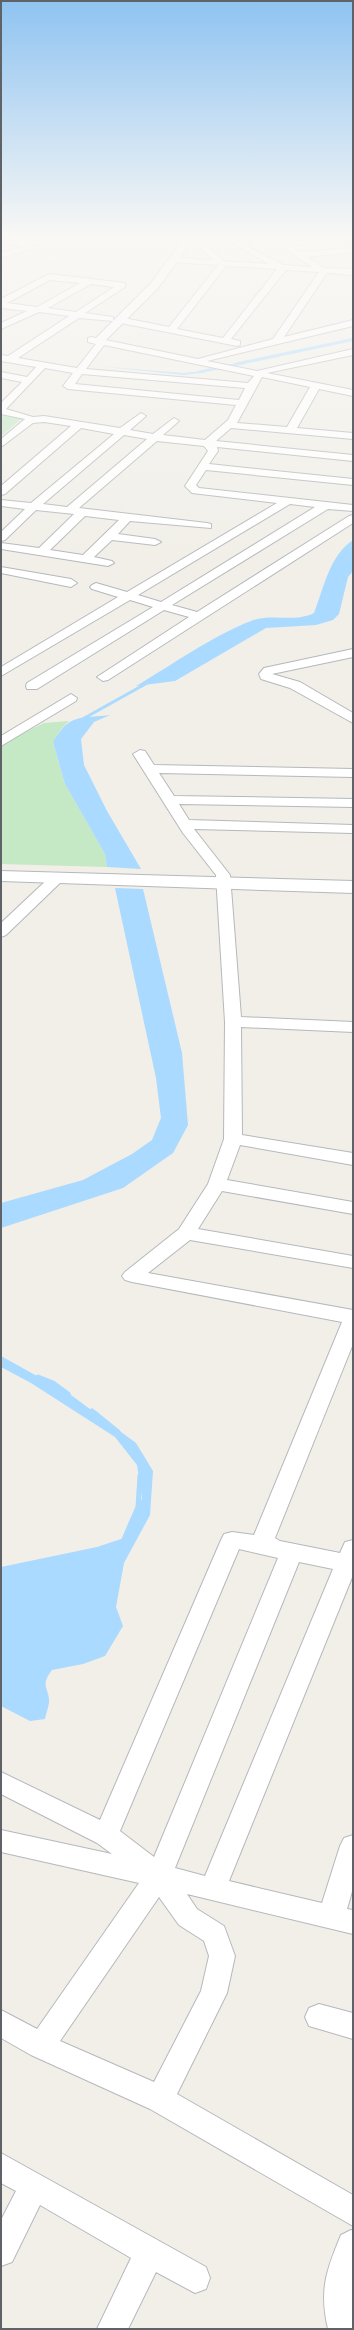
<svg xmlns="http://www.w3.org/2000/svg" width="354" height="2330" font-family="'PT Sans',sans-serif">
<rect width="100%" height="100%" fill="#f1efe8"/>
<g fill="#c5e8c5">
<polygon points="1,413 24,417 1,436"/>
<polygon points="69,721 61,729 53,742 65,784 105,854 107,867 1,864 1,744 44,723"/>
</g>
<g fill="#aadaff">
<polygon points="348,339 353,341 240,365 234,363"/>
<polygon points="97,366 183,373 203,371 207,372 184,375"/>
<path d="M353,540V571L348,577L339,614L333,620L316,625L266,628L175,681L136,686C170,666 214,635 251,621C271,613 294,623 314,613C324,588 329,556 353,540Z"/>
<path d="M110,715L94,722L81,739L84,765L107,811L141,869L107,867L105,854L65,784L53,742C70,713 79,719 110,715Z"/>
<polygon points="115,888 143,889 182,1053 188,1125 173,1153 123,1188 1,1228 1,1203 83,1180 132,1154 152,1140 161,1118 156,1078"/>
<path d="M1,1356L71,1395L136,1443L153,1471L150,1515L124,1563L116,1607L123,1626L105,1656L83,1664L52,1670C39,1687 50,1688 49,1703C48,1708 46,1714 45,1719L30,1721L1,1706V1567L97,1547L127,1537L142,1498L137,1465L115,1437L31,1383L1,1367Z"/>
</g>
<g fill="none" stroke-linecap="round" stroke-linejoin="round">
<g stroke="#aadaff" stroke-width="2.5">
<polyline points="344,341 353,339"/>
<polyline points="199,372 243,363"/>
</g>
<polyline stroke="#aadaff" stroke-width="3" points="79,721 149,682"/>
<g stroke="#aadaff" stroke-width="5">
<polyline points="38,1377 53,1383 68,1394"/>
<polyline points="92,1411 118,1432"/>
<polyline points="122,1544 138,1507 140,1476"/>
</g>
<g stroke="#b5b8bc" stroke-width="2">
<g id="minor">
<polygon points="56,238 71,238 32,246 31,249 1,258 1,253 24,246 1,244 1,240 35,242"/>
<path d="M189,238H197L224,261L269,264L223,238H232L283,265L312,267L268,238H277L282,241L334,238L329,242L289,245L300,252L353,248V252L307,257L324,268L353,269V275L327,273L284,337L353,320V326L207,361L257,371L353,349V355L267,373L353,390V396L319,389L297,428L353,433V439L231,428L216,441L353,455V461L217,447L218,451L209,464L353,479V485L206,470L196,485L199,488L353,505V511L328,509L172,605L197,612L349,516L353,515V523L108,680L103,681L97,677L189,617L164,610L37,689H27L26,686L27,683L153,607L130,600L1,676V667L118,597L92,589L90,587L92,585L96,583L127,592L277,503L192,493L185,486L208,451L204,446L157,441L79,508L207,523L211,524V528L130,521L118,534L155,539L161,542L155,545L112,540L94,557L112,561L114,563L108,566L1,549V543L39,548L74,514L36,510L5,540L1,541V532L25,509L1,506V500L31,503L114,434L81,428L5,494L1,495V486L71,426L44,422L33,423L1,447V439L25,419L1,414V403L22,382L1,378V372L27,377L36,367L1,361V355L8,356L69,316L39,312L1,329V323L27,311L1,308V299L49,274L125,283V287L85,313L113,317V321L79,318L18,358L77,368L96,344L88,342V338L91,337L198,359L273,339L319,272L286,270L231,339L240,341V345L237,346L116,322L115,320L119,317L169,327L218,265L170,262L169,260L173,258L214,260ZM226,266L277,269L223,338L177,329ZM50,280L80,283L37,307L7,303ZM91,284L114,287L76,312L48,308ZM104,345L254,376L248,383L86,369ZM45,368L73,373L63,386L68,389L236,405L228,420L205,440L163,435L179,421L174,418L153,434L130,430L146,416L141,413L120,428L44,416L33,417L6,409ZM82,374L245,388L239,400L75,384ZM262,377L310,387L287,427L237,423ZM124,435L147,439L67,507L43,504ZM290,504L315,507L161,602L138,595ZM85,516L119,520L83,555L50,550Z"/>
<polygon points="1,567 71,579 77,583 71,587 1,573"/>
<polygon points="353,649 353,657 272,674 300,682 353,713 353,723 290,688 261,679 259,674 264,668"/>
<polygon points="71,694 77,698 76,701 1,746 1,736"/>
<path d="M140,750L145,751L154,765L353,769V777L159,773L174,796L353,799V807L179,804L189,820L353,825V833L194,829L230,875L241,1017L353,1022V1032L241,1027L242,1135L353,1153V1165L240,1145L227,1180L353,1202V1214L222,1191L198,1229L353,1256V1268L190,1240L148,1273L353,1310V1344L275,1538L280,1541L340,1553L345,1542L353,1540V1575L229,1881L322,1903L340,1846L344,1838L353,1835V1888L347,1909L353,1910V1934L187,1894L197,1909L224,1926L235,1956L227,1993L177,2094L353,2195V2226L150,2109L31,2055L1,2038V2010L37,2029L139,1883L1,1852V1830L112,1854L97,1843L1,1794V1772L100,1820L221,1540L224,1534L232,1532L254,1535L342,1322L132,1282L125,1280L122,1276L125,1272L179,1229L208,1184L224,1139L225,1022L216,875L183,833L133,754ZM239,1549L278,1558L154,1857L120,1831ZM299,1562L333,1569L205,1876L175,1868ZM159,1897L179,1925L204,1941L209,1956L201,1991L154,2082L60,2041Z"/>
<polygon points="57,874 64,878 62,881 6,935 1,937 1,923 52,875"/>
<polygon points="319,2004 353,2013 353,2039 309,2026 305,2017 309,2008"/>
<polygon points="1,2153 206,2267 210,2278 206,2289 195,2293 156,2272 128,2329 97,2329 131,2258 40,2205 12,2262 1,2266 1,2220 16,2191 1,2183"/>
<path d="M351,2230L353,2231V2329H328C319,2290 326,2271 341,2235Z"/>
</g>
</g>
<g stroke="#b5b8bc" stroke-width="2">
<g id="tertiary">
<polygon points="184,238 194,238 159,287 103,343 95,343 93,341 151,283"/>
<polygon points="1,871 353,881 353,893 1,881"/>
</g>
</g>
<use href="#minor" fill="#fff" fill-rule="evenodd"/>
<use href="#tertiary" fill="#fff" fill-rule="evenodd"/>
<polyline stroke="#b6b7b8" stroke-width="1.5" stroke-dasharray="0.5 2.5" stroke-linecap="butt" points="1,276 151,238"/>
</g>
<linearGradient id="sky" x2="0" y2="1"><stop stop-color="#8fc3f1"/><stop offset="0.42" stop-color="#f9f8f5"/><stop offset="1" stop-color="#f9f8f5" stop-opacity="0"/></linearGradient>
<rect width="354" height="564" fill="url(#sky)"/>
<rect width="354" height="2330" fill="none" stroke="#5f6368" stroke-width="4"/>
</svg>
